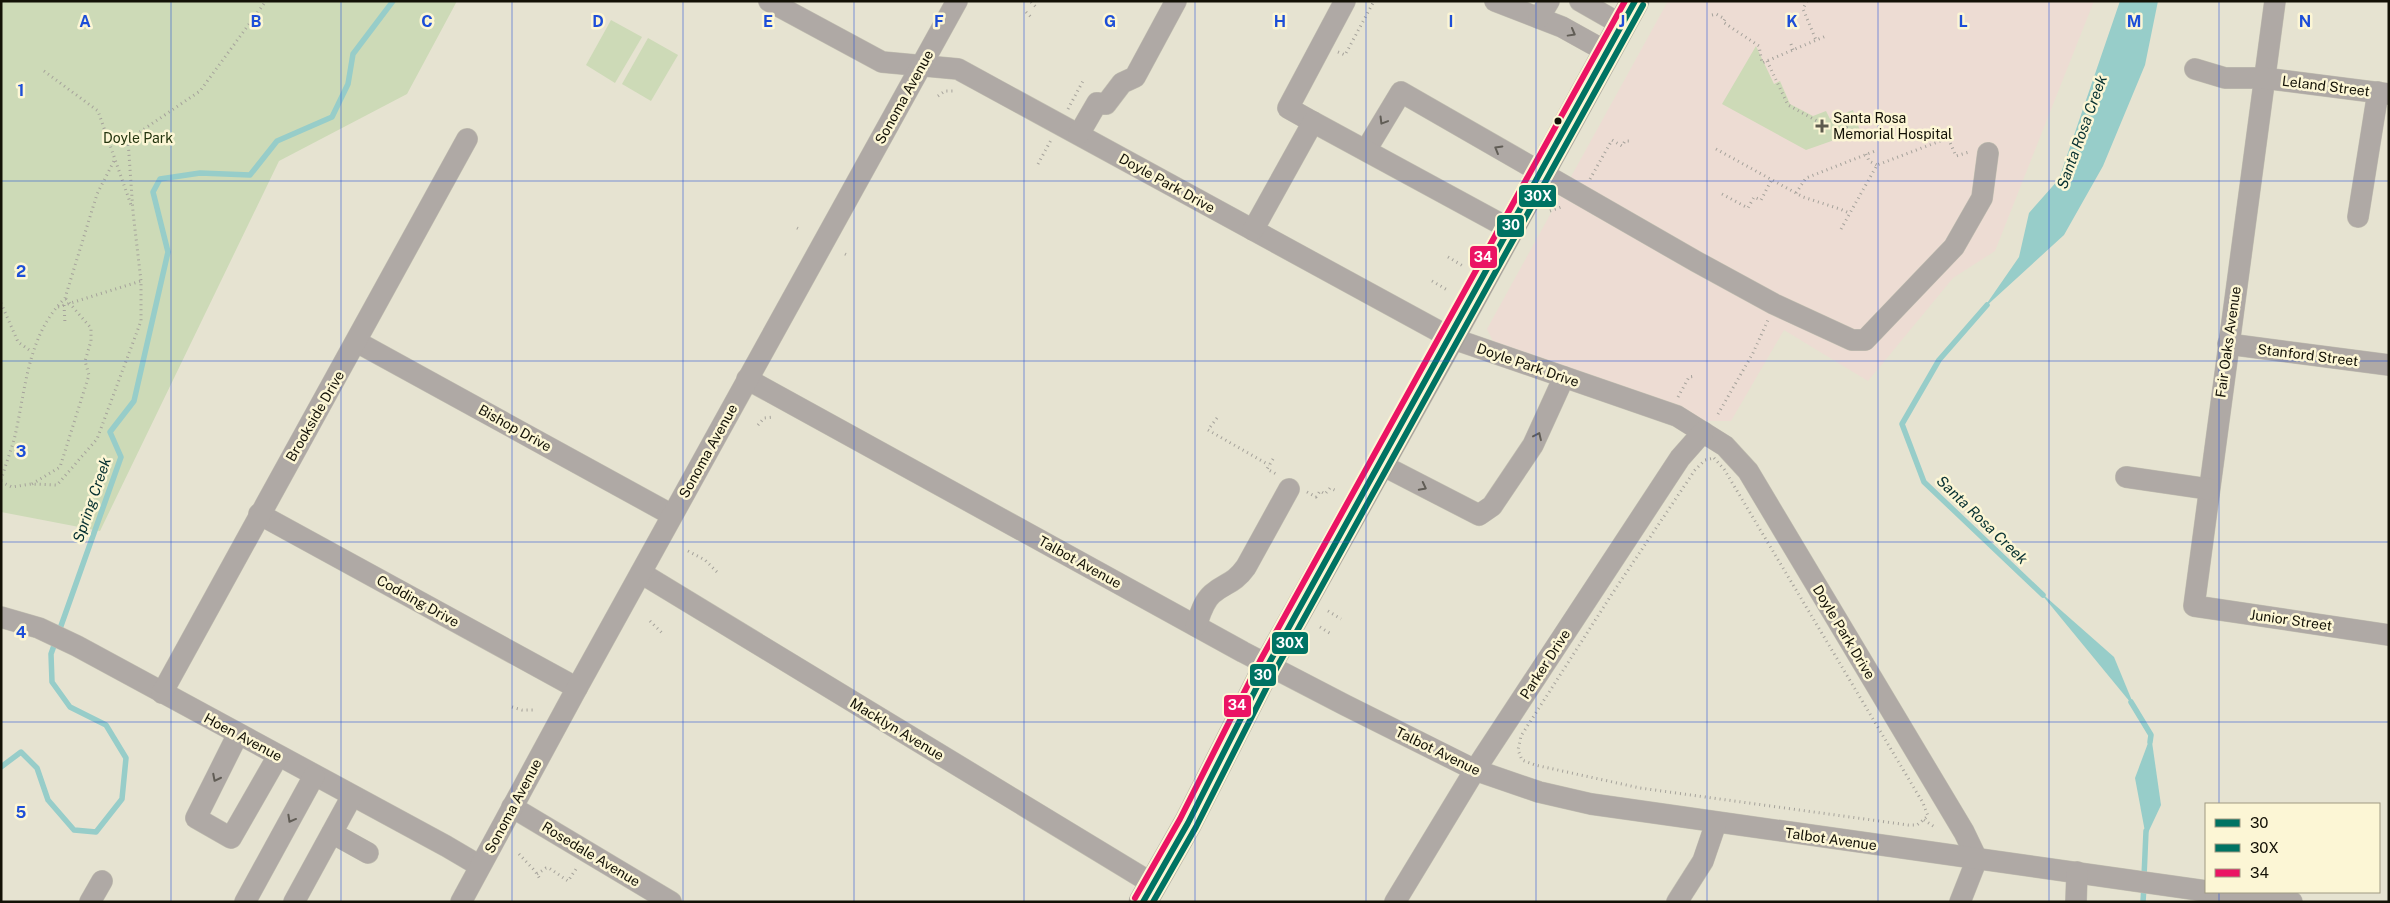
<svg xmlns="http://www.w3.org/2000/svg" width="2390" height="903" font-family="'Public Sans',sans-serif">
<rect width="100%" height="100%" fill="#e6e3d1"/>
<polygon fill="#eddcd3" points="1668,1 2094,1 1995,251 1953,278 1868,381 1784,330 1731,421 1698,421 1494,343 1487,329"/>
<g fill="#cddab7">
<polygon points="1,1 457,1 407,94 279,161 100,531 1,512"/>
<polygon points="611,20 642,37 615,83 586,65"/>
<polygon points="648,38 678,55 651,101 622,84"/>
<polygon points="1756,46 1774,84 1780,81 1790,104 1813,116 1826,111 1830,119 1853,110 1860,131 1806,150 1722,104"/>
</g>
<g fill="#97cdc9">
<polygon points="2120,1 2158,1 2145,65 2103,166 2064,235 1983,309 2019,257 2029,213 2059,179"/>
<polygon points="2038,590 2114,657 2135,708"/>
<polygon points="2151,735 2161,805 2146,837 2135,778"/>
</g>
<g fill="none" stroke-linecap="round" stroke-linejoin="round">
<g stroke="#97cdc9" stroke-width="5.5">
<polyline points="1987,305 1939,360 1902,424 1924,482 2043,595"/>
<polyline points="2131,702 2151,735 2150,742"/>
<polyline points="1,767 21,752 37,768 48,800 74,830 96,832 122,799 126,758 106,725 70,707 52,682 51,654 121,457 110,432 134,401 168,252 153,192 160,179 200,173 250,175 277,141 332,117 348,84 353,54 393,1"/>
<polyline points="2144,877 2146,831"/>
<polyline points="2143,902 2144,886"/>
</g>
<g stroke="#c3c0b2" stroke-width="22">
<g id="minor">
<polyline points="769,1 882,62 958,69 1451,338 1677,416 1725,446 1748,471 1964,832 1977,859 1960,902"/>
<polyline points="1495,1 1562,27 1607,52"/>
<polyline points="1580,1 1622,25"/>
<polyline points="2275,1 2194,606 2389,635"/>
<polyline points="1539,18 1549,1"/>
<polyline points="2195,69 2225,78 2263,78 2389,94"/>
<polyline points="1313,122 1288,108 1345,1"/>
<polyline points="1079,134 1097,103 1106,104 1122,83 1135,77 1176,1"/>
<polyline points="1366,150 1401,92 1697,262 1774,304 1852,340 1865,340 1954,247 1982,198 1988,153"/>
<polyline points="2358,217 2378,92"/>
<polyline points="1253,230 1313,122 1510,229"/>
<polyline points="357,342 672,515"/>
<polyline points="2228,344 2389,365"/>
<polyline points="747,379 1243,652 1345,705 1475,770 1539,792 1591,804 2206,891"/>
<polyline points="1380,464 1479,515 1492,506 1533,445 1564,377"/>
<polyline points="2126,477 2208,489"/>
<polyline points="259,514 577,688"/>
<polyline points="641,573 1153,884"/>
<polyline points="1,617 39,628 77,646 446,846 480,866"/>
<path d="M1196,626C1200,615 1203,602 1212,594C1226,582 1233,585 1246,567L1289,489"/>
<polyline points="162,693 467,139"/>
<polyline points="238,734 196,818 231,838 278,756"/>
<polyline points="512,807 671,902"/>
<polyline points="332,833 368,853"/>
<polyline points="2214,892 2292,902"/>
<polyline points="90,902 102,881"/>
<polyline points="245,902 314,776"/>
<polyline points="294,902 352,796"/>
<polyline points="461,902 577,688 957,1"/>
<polyline points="1395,902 1475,770 1680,458 1703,432"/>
<polyline points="1677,902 1703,861 1716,823"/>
<polyline points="2076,902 2077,872"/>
</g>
</g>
<g stroke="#c3c0b2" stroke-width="29">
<polyline id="major" points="1143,902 1188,823 1268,665 1441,355 1635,1"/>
</g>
<g stroke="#a5a29b" stroke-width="3" stroke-dasharray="1 4" stroke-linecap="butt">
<polyline points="1807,1 1803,9 1816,40"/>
<polyline points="1031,2 1036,7"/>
<polyline points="1026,12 1031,17"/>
<polyline points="1712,15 1716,14 1725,19 1723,22 1759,46 1762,63 1826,36"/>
<polyline points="1791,44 1793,50"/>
<polyline points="1338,52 1345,55 1374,1"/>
<polyline points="1767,61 1788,105 1835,131 1846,127 1854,132"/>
<polyline points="44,71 98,111 131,205"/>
<polyline points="938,96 945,91 956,91"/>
<polyline points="1068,109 1083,81"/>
<polyline points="1846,127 1852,114"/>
<polyline points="1716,149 1803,197 1840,209 1849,213"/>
<polyline points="1866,154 1869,161 1877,165"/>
<polyline points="1038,164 1051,140"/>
<polyline points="1590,179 1612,140 1622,146 1625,141 1632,141"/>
<polyline points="1796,193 1806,178 1875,151"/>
<polyline points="1722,194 1748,208 1754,197 1761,200 1772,179"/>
<polyline points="1550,211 1564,206"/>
<polyline points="797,228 801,230"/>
<polyline points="1841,229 1877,165 1948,138 1956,156 1969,152"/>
<polyline points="845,254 849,256"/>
<polyline points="1448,257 1463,266"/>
<polyline points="1432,281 1449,291"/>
<polyline points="1,303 18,342 32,352"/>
<polyline points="64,305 65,324"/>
<polyline points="58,307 141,281"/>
<polyline points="1678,397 1689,377 1696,376"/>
<polyline points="1718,414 1753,353 1768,320"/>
<polyline points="1217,418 1208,430 1269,465"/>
<polyline points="758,425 764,418 774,417"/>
<polygon points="1714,458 1724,469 1923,803 1928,816 1917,825 1908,825 1640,788 1535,765 1522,760 1518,750 1521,736 1612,594 1695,470 1705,460"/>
<polyline points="1273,459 1267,469 1278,475"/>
<path d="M1,480C5,467 10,453 14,440C26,391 26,337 65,298L97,194L115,159"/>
<polyline points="1,482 12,487 31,484 57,485 97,439 141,321 141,281 133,212 128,140 200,91 266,1"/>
<polyline points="32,484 60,467 89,375 85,361 91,341 91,328 65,298"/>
<polyline points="1307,492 1316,497 1320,491 1325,494 1330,488 1337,491"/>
<polyline points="688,551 705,560 717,572"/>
<polyline points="1328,611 1341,619"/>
<polyline points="650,621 664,635"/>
<polyline points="1320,627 1331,634"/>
<polyline points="512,707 522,710 533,710"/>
<polyline points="1924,820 1936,828"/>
<polyline points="519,854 535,871 540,879"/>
<polyline points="537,874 546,868 549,868 568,881 576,869"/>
</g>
<use href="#minor" stroke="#afa9a5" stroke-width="21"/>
<use href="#major" stroke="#a6a19b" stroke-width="28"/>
<g stroke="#fcf6d5" stroke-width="10">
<polyline id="bus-1" points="1143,902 1188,823 1268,665 1635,1"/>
</g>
<g stroke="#fcf6d5" stroke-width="10">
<polyline id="bus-2" points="1153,902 1196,827 1276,669 1643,5"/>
</g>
<g stroke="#fcf6d5" stroke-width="10">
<polyline id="bus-3" points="1135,898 1180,819 1260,661 1625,1"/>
</g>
<use href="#bus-1" stroke="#007363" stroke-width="6"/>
<use href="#bus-2" stroke="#007363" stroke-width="6"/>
<use href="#bus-3" stroke="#eb1464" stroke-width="6"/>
</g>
<defs><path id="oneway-chevron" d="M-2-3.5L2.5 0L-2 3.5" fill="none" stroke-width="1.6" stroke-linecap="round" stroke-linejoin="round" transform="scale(1.25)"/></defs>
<g stroke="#615d56">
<use href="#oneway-chevron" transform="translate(1572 33) rotate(29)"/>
<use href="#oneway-chevron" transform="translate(1383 121) rotate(121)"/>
<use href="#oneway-chevron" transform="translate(1498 149) rotate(-150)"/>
<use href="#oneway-chevron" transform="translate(1538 436) rotate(-65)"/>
<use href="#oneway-chevron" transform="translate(1423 487) rotate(27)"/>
<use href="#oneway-chevron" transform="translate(216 778) rotate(117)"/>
<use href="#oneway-chevron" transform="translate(291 819) rotate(119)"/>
</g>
<path fill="none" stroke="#1d4ed8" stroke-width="1" stroke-opacity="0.55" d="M171,1V902M341,1V902M512,1V902M683,1V902M854,1V902M1024,1V902M1195,1V902M1366,1V902M1536,1V902M1707,1V902M1878,1V902M2049,1V902M2219,1V804M1,181H2389M1,361H2389M1,542H2389M1,722H2389M2219,892V902"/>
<circle fill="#131106" stroke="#fcf6d5" stroke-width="2" cx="1558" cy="121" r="4.5"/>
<path fill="#5d5a4d" stroke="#fcf6d5" stroke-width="2" d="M1819.5 118.5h5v5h5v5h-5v5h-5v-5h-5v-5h5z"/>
<g text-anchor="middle" stroke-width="5" stroke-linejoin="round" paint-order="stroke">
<g font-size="14" fill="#131106" stroke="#fcf6d5">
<text transform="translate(2326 86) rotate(7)" y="5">Leland Street</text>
<text transform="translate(904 97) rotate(-61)" y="5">Sonoma Avenue</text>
<text transform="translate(1167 183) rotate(29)" y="5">Doyle Park Drive</text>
<text transform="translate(2228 342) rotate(-82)" y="5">Fair Oaks Avenue</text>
<text transform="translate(2308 355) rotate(7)" y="5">Stanford Street</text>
<text transform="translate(1528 365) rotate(19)" y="5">Doyle Park Drive</text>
<text transform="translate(315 416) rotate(-60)" y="5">Brookside Drive</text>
<text transform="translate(515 428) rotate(29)" y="5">Bishop Drive</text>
<text transform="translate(708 451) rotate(-61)" y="5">Sonoma Avenue</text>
<text transform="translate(1080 562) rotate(29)" y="5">Talbot Avenue</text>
<text transform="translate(418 601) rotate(29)" y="5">Codding Drive</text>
<text transform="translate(2291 620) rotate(8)" y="5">Junior Street</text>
<text transform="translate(1844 632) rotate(59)" y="5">Doyle Park Drive</text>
<text transform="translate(1545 664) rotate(-57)" y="5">Parker Drive</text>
<text transform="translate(897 729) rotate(31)" y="5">Macklyn Avenue</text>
<text transform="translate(243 737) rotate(28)" y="5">Hoen Avenue</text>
<text transform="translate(1438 751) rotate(26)" y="5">Talbot Avenue</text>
<text transform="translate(513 806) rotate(-62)" y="5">Sonoma Avenue</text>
<text transform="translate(1831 839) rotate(8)" y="5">Talbot Avenue</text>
<text transform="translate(591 854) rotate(31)" y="5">Rosedale Avenue</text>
</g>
<g font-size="14" fill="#131106" stroke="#fcf6d5" text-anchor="start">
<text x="1833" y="123">Santa Rosa<tspan x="1833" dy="16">Memorial Hospital</tspan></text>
</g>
<g font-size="14" fill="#24350f" stroke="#fcf6d5">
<text x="138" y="143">Doyle Park</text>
</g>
<g font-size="15" font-style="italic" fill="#063031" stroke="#fcf6d5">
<text transform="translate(2082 132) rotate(-70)" y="5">Santa Rosa Creek</text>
<text transform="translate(92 500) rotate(-71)" y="5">Spring Creek</text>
<text transform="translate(1982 520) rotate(44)" y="5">Santa Rosa Creek</text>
</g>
</g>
<g font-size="16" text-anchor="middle" font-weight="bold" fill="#1d4ed8" stroke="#fcf6d5" stroke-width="5" stroke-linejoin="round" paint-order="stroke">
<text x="85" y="27">A</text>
<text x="256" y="27">B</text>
<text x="427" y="27">C</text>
<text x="598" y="27">D</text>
<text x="768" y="27">E</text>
<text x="939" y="27">F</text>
<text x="1110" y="27">G</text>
<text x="1280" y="27">H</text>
<text x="1451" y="27">I</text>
<text x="1622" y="27">J</text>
<text x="1792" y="27">K</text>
<text x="1963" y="27">L</text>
<text x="2134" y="27">M</text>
<text x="2305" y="27">N</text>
<text x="21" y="96">1</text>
<text x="21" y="277">2</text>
<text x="21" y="457">3</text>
<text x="21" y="638">4</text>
<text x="21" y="818">5</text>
</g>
<g stroke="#fcf6d5" stroke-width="2">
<rect x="1518" y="184" width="39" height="24" rx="5" fill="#007363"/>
<rect x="1496" y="214" width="29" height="24" rx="5" fill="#007363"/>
<rect x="1469" y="245" width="29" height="24" rx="5" fill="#eb1464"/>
<rect x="1271" y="631" width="38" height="24" rx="5" fill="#007363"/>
<rect x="1249" y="663" width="28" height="24" rx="5" fill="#007363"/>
<rect x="1223" y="694" width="29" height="24" rx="5" fill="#eb1464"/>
</g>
<g font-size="14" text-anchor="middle" font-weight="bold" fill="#fff">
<text x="1538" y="201">30X</text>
<text x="1511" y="230">30</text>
<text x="1483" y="262">34</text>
<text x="1290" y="648">30X</text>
<text x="1263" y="680">30</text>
<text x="1237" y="710">34</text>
</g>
<rect width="2390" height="903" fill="none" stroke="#131106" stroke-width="5"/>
<rect x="2205" y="803" width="175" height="90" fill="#fcf6d5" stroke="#9f9a82"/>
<rect x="2215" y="819" width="25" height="8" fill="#007363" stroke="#9f9a82"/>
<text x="2250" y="828" font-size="15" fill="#131106">30</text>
<rect x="2215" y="844" width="25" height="8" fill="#007363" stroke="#9f9a82"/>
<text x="2250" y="853" font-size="15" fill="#131106">30X</text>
<rect x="2215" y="869" width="25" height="8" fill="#eb1464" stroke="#9f9a82"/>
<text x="2250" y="878" font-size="15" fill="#131106">34</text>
</svg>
